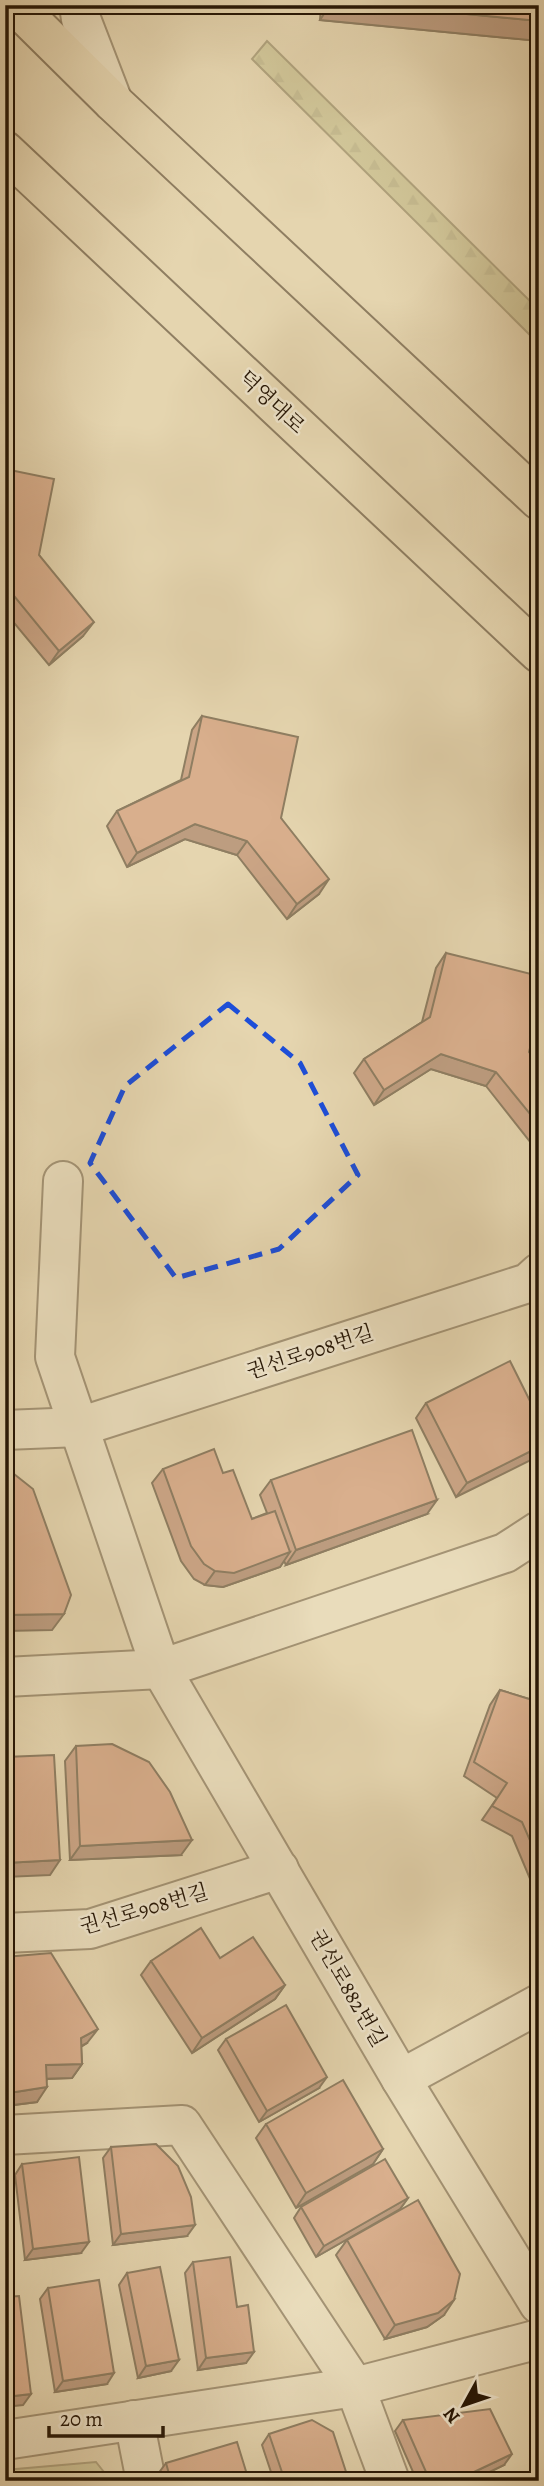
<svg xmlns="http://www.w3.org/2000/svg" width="544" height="2486" font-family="Alegreya,'Noto Serif KR',serif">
<defs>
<pattern id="forest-firs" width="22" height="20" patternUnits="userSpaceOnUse" patternTransform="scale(1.75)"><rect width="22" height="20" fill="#bdbb85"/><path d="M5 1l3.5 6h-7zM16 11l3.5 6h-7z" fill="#a2a071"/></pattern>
</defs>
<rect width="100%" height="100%" fill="#e5d5af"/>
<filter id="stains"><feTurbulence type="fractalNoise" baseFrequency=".00286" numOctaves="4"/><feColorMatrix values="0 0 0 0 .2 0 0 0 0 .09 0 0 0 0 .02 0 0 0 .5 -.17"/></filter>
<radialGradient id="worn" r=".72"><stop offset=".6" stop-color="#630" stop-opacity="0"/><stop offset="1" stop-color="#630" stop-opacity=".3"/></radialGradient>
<polygon fill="url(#forest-firs)" stroke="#726845" stroke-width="2" points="267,41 539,310 539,344 252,59"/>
<polygon fill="#bdbb85" stroke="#726845" stroke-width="2" points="96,2462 111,2481 5,2481 5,2470"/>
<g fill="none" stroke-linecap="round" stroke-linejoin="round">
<g stroke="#564630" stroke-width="42">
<g id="minor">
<polyline points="79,5 81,19 113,102"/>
<polyline points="63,1181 55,1357 161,1669 401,2079 539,2304"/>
<polyline points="5,1430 79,1427 528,1283 539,1273"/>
<polyline points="5,1677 161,1669 505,1553 539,1531"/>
<polyline points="5,1933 90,1929 279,1869"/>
<polyline points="401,2079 539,2004"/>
<polyline points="5,2135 182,2125 355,2387 390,2481"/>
<polyline points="134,2420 146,2481"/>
<polyline points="5,2440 355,2387 539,2339"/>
</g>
</g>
<g stroke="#261605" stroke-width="42">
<g id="major">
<polyline points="15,5 113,102 539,500"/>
<polyline points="5,151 539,653"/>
</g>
</g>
<use href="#minor" stroke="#eee4cb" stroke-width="38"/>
<use href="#major" stroke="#e5d5af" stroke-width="38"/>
</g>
<g fill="#ae6e57" stroke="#261605" stroke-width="2">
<polygon points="321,5 539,5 539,41 320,20"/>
<polygon points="5,469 39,555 83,636 49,665 5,612"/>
<polygon points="202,716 281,818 319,894 287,919 237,855 185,839 127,867 107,826 117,811 181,780 192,730"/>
<polygon points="446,953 539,1064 539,1153 486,1086 431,1069 374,1105 354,1073 364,1059 422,1022 436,968"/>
<polygon points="426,1403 539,1419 456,1497 416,1418"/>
<polygon points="163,1469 223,1473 252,1519 267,1513 260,1495 271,1480 427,1514 286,1565 284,1561 280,1567 223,1587 205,1585 194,1579 181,1561 152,1483"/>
<polygon points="500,1690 539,1702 539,1900 512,1836 482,1820 497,1798 464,1776 490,1705"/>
<polygon points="76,1746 181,1855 70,1860 65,1761"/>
<polygon points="5,1957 87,2043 81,2047 82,2064 72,2078 47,2079 37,2102 5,2106"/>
<polygon points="220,1958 285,1985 275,1999 192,2053 141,1975 151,1961"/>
<polygon points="226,2039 319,2088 259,2122 218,2050"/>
<polygon points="266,2124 383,2149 373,2164 296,2208 256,2138"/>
<polygon points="111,2147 187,2236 113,2245 103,2158"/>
<polygon points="22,2164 81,2253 25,2260 15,2175"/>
<polygon points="408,2198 400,2209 316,2257 294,2218 301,2207"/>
<polygon points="347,2240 444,2315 427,2327 385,2339 336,2255"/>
<polygon points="193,2262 237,2307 246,2363 198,2370 185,2273"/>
<polygon points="127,2273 171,2371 138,2378 119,2285"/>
<polygon points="48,2288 107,2384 55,2392 40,2299"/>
<polygon points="403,2420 504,2465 471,2481 417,2481 395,2431"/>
<polygon points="269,2434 349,2481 274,2481 262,2445"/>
<polygon points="166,2463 249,2481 160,2481 158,2474"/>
</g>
<g fill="#8d5a47" stroke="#261605" stroke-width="2">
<polygon points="330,5 374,5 539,21 539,41 320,20"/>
<polygon points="94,622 83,636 49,665 59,651"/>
<polygon points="195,824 247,841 237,855 185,839 127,867 137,853"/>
<polygon points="329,879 319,894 287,919 297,904"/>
<polygon points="441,1054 496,1072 486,1086 431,1069 374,1105 384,1090"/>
<polygon points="539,1447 539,1456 456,1497 467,1483"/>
<polygon points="437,1500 427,1514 286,1565 296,1550"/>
<polygon points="290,1552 280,1567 223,1587 205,1585 215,1571"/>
<polygon points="64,1614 52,1630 5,1631 5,1615"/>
<polygon points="192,1840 181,1855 70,1860 80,1846"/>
<polygon points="60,1860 50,1875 5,1877 5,1863"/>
<polygon points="285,1985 275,1999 192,2053 202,2038"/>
<polygon points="98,2029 87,2043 70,2052 81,2038"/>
<polygon points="82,2064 72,2078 36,2079 46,2065"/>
<polygon points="327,2077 319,2088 259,2122 267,2111"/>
<polygon points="47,2087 37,2102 5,2106 5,2098 9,2093"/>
<polygon points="383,2149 373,2164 296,2208 306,2193"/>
<polygon points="408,2198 400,2209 316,2257 324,2246"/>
<polygon points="195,2225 187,2236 113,2245 121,2234"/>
<polygon points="89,2242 81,2253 25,2260 33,2249"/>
<polygon points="454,2300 444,2315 427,2327 385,2339 395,2325"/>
<polygon points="254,2352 246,2363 198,2370 206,2358"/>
<polygon points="179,2360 171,2371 138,2378 146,2366"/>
<polygon points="114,2373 107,2384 55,2392 63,2381"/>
<polygon points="31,2394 23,2405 5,2407 5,2397"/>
<polygon points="512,2454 504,2465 471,2481 455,2481"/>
</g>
<g fill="#ca8065" stroke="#261605" stroke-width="2">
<polygon points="374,5 539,5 539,21"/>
<polygon points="5,469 54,479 39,555 94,622 59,651 5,585"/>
<polygon points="202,716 298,737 281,818 329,879 297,904 247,841 195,824 137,853 117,811 189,777"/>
<polygon points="446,953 539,976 539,1014 529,1052 539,1064 539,1125 496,1072 441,1054 384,1090 364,1059 430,1017"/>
<polygon points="510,1361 539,1419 539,1447 467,1483 426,1403"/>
<polygon points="412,1430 437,1500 296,1550 271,1480"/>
<polygon points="214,1449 223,1473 233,1470 252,1519 275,1511 290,1552 234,1573 215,1571 204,1564 191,1546 163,1469"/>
<polygon points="5,1474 14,1474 33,1489 71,1595 64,1614 5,1615"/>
<polygon points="500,1690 539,1702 539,1861 522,1822 492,1806 507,1783 474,1762"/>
<polygon points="112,1744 149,1762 170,1792 192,1840 80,1846 76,1746"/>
<polygon points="54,1755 60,1860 5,1863 5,1757"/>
<polygon points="201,1928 220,1958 253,1937 285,1985 202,2038 151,1961"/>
<polygon points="51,1953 98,2029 81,2038 82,2064 46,2065 47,2087 9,2093 9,2044 5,2044 5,1957"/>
<polygon points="286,2005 327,2077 267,2111 226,2039"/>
<polygon points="343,2080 383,2149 306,2193 266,2124"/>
<polygon points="156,2144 178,2166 191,2197 195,2225 121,2234 111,2147"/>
<polygon points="79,2157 89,2242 33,2249 22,2164"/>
<polygon points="385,2159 408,2198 324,2246 301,2207"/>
<polygon points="418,2200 460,2274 454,2300 438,2313 395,2325 347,2240"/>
<polygon points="230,2257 237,2307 248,2305 254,2352 206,2358 193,2262"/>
<polygon points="160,2267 179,2360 146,2366 127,2273"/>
<polygon points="99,2280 114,2373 63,2381 48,2288"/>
<polygon points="19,2296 31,2394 5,2397 5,2297"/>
<polygon points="490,2409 512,2454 455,2481 430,2481 403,2420"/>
<polygon points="312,2420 333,2432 349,2481 285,2481 269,2434"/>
<polygon points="237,2442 249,2481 171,2481 166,2463"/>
</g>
<path d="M0 0H544V2486H0ZM228,1004L300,1063L358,1175L279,1249L176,1278L90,1163L125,1086Z" fill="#e5d5af" fill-opacity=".55" fill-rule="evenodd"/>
<path fill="none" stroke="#1d4ed8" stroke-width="5" stroke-dasharray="14 9" stroke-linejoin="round" d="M228,1004L300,1063L358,1175L279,1249L176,1278L90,1163L125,1086Z"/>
<g text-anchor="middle" stroke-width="5" stroke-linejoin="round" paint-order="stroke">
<g font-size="21" fill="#261605" stroke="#eee4cb">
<text transform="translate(272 402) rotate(43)" y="7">덕영대로</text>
<text transform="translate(310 1352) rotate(-18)" y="7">권선로908번길</text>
<text transform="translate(144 1909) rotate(-16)" y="7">권선로908번길</text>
<text transform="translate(348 1988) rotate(60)" y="7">권선로882번길</text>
</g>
</g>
<rect width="544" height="2486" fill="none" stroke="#e5d5af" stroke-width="28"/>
<rect x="7" y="7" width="530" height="2472" fill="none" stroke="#261605" stroke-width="3.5"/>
<rect x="14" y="14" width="516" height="2458" fill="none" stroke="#261605" stroke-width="2"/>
<g transform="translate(464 2405) rotate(230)" stroke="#eee4cb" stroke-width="5" paint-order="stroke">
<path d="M0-5L12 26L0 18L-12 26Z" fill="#261605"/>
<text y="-10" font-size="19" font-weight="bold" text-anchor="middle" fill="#261605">N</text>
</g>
<path d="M49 2426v10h114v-10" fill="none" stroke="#261605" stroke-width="3.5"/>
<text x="60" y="2426" font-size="21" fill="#261605" stroke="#eee4cb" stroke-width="5" paint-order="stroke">20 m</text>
<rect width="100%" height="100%" filter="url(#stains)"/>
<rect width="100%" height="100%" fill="url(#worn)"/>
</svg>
